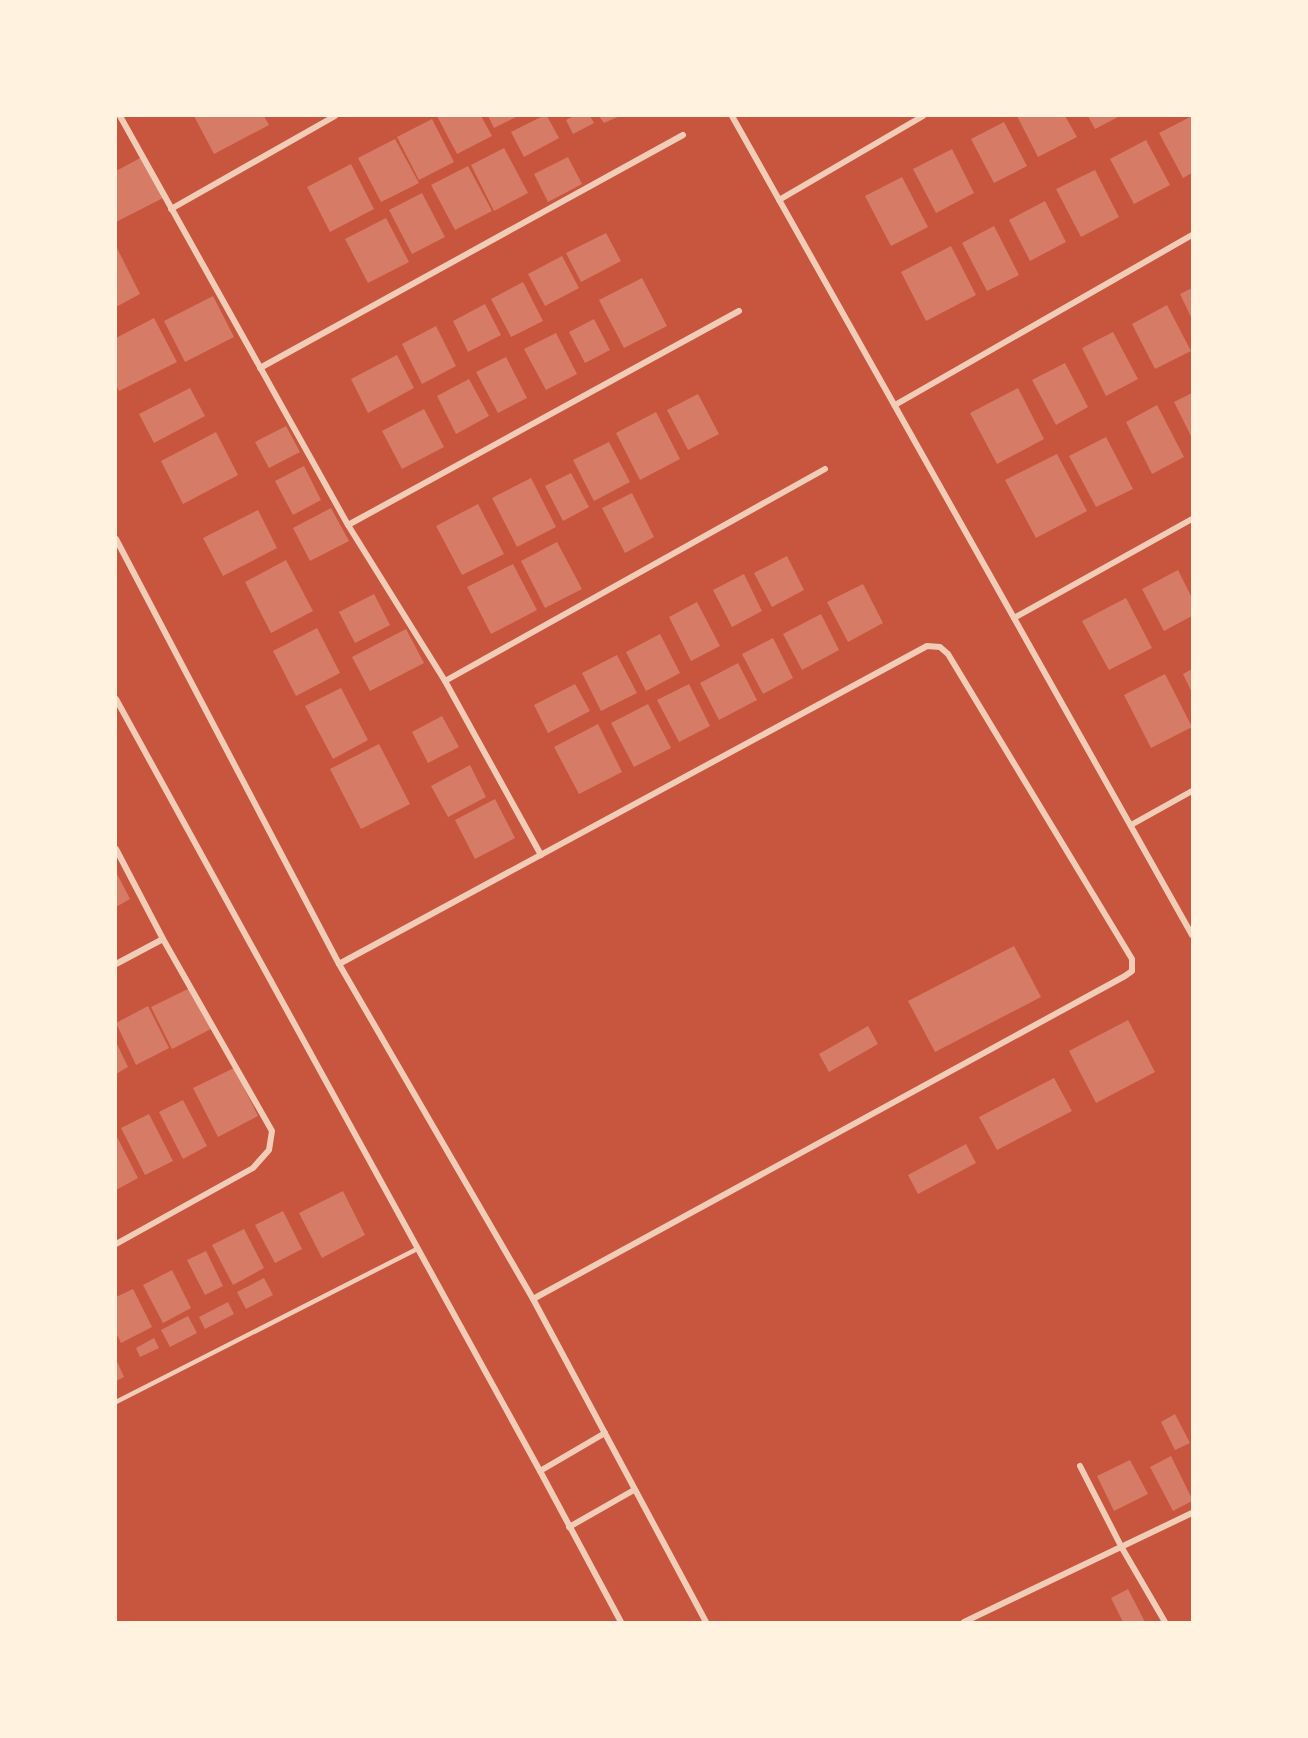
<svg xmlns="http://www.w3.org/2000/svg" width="1308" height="1738" font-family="Overpass,sans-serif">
<rect width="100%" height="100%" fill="#c8553d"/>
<g fill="#d67c66">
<polygon points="194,116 264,116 269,125 214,154"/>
<polygon points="437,116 481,116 492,136 457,154"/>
<polygon points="488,116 518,116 494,128"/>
<polygon points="543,116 547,116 559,138 524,157 511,132"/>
<polygon points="574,116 590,116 594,123 573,134 566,120"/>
<polygon points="599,116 620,116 604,123"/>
<polygon points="1017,116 1065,116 1077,137 1038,157"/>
<polygon points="1088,116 1120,116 1095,129"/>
<polygon points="1192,116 1192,173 1183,178 1159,133"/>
<polygon points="432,119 454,162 419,180 397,137"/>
<polygon points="1004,122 1027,166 994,183 971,139"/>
<polygon points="395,139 419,183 381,202 358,158"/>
<polygon points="1146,140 1170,185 1134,204 1110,159"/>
<polygon points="504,148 528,193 494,211 471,165"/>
<polygon points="952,149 974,193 936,213 913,169"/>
<polygon points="142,157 163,198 116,222 116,171"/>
<polygon points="568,157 582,184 548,202 534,174"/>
<polygon points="351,164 374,209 330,232 307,187"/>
<polygon points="468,166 492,211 455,230 431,185"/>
<polygon points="1095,170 1119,217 1081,237 1056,189"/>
<polygon points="902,177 928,227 891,246 865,196"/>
<polygon points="422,193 445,237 412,254 389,210"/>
<polygon points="1045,201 1066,242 1030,261 1009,220"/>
<polygon points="386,218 409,262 368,283 345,239"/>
<polygon points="994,226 1019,275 987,291 962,243"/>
<polygon points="606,233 621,261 581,282 566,253"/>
<polygon points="116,246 140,294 116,307"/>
<polygon points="951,246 976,295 926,321 901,272"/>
<polygon points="562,256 579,288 545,306 528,274"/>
<polygon points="642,278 667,326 624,348 599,300"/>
<polygon points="523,282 543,321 511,337 491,299"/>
<polygon points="1192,288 1192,319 1180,294"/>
<polygon points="213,296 234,337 185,362 164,321"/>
<polygon points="485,304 501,335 468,352 453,321"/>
<polygon points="1167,305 1191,351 1155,369 1132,324"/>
<polygon points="154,318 177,362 119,391 116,385 116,338"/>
<polygon points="594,319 610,350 585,363 569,332"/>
<polygon points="436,326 456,366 422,384 402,344"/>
<polygon points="1113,332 1138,379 1106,396 1082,348"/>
<polygon points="556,333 577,374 546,390 524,349"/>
<polygon points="397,355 414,388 368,413 351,379"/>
<polygon points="506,357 527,398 498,413 476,372"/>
<polygon points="1065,363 1088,407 1056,425 1032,380"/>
<polygon points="469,379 489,416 456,434 437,396"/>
<polygon points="190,388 205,416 154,443 139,414"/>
<polygon points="1018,388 1044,439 997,464 970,413"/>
<polygon points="1192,393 1192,438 1174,402"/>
<polygon points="698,394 719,434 688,450 667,410"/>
<polygon points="1157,405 1184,457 1152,474 1126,422"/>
<polygon points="424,409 444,447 402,469 382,431"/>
<polygon points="656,412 680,459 640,480 616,433"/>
<polygon points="286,426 300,452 269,468 255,442"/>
<polygon points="216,432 238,475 183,504 161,461"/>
<polygon points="1106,437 1133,489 1096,507 1069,456"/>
<polygon points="609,442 630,482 594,501 573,460"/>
<polygon points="1057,454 1087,511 1036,538 1005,480"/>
<polygon points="304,466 321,500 293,515 275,481"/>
<polygon points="571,473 589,507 563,521 545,486"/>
<polygon points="531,478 556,527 517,547 492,498"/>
<polygon points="632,493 654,537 625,553 602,508"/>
<polygon points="478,504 504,554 462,575 436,526"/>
<polygon points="331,508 349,541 310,561 293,528"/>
<polygon points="258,510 277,548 223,576 203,538"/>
<polygon points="557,542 582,589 545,608 521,561"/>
<polygon points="787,556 804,590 772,607 754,573"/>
<polygon points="286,560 313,611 271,633 245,582"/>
<polygon points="513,564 537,610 491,634 467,587"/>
<polygon points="1178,570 1192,598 1192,616 1164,631 1142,589"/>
<polygon points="744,574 762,611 732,627 713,590"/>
<polygon points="863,584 883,623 848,642 827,602"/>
<polygon points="374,594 390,625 355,643 339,612"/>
<polygon points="1126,598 1152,648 1109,670 1082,621"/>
<polygon points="697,602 720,646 691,661 669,617"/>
<polygon points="821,614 839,650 802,670 783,634"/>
<polygon points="317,628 340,673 296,696 273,651"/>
<polygon points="406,629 424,663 370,691 352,657"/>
<polygon points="660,634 680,673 646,691 626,652"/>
<polygon points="773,638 793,678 763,694 742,654"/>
<polygon points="617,655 637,693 601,711 582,673"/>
<polygon points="738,663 757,700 719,720 700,683"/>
<polygon points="1192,669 1192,693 1183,674"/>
<polygon points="1165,674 1192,727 1151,748 1124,695"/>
<polygon points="575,684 590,711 548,733 534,705"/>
<polygon points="689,684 710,726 679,742 657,700"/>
<polygon points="341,688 368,740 333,759 305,706"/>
<polygon points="648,704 671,748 634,767 611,723"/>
<polygon points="442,716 459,747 428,763 412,732"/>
<polygon points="598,724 622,772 579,794 554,747"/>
<polygon points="379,744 410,804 361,829 330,769"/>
<polygon points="470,765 486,797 448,817 431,786"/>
<polygon points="495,799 515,838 475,859 455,820"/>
<polygon points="116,872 130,899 116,907"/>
<polygon points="1014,946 1041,997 935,1052 908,1001"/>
<polygon points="190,988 211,1029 172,1049 151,1007"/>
<polygon points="148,1006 169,1048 136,1065 116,1023"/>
<polygon points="1128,1020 1155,1072 1096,1103 1069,1051"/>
<polygon points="868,1026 878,1044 829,1072 819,1054"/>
<polygon points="116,1042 128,1067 116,1074"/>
<polygon points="234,1068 258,1116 218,1137 193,1088"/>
<polygon points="1054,1078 1072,1111 997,1150 979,1117"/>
<polygon points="183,1100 207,1146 183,1159 159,1112"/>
<polygon points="149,1114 173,1161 145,1175 121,1128"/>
<polygon points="116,1135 138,1178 116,1190"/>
<polygon points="966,1144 976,1163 918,1194 908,1175"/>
<polygon points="343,1191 365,1235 322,1258 299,1213"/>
<polygon points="283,1211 302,1249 275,1263 255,1225"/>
<polygon points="244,1229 264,1268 233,1285 212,1245"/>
<polygon points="206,1251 223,1286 205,1295 187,1260"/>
<polygon points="172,1270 191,1308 163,1323 143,1285"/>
<polygon points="264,1278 273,1295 246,1309 237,1292"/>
<polygon points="133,1289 152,1327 121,1343 116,1333 116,1297"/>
<polygon points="228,1302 234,1314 205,1329 199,1317"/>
<polygon points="188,1316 197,1333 170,1347 161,1330"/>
<polygon points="154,1338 159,1348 140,1357 136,1348"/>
<polygon points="116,1359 124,1377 116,1381"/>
<polygon points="1175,1414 1190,1443 1175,1450 1161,1422"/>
<polygon points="1171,1456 1192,1499 1192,1501 1173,1511 1150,1467"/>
<polygon points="1130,1460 1148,1494 1114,1511 1097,1476"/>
<polygon points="1128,1589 1145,1622 1123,1622 1111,1598"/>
</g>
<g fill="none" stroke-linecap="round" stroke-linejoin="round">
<polyline stroke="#f1ccb7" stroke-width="4.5" points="116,1402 417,1249"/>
<g stroke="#f1ccb7" stroke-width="6">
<polyline points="120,116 348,525 445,681 541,855"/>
<polyline points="732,116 1192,935"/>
<polyline points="779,200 923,116"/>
<polyline points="171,209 335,116"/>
<polyline points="260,368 683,135"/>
<polyline points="895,405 1192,235"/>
<polyline points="348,525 739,311"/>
<polyline points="116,539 339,964 533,1299 706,1622"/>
<polyline points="1014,618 1192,519"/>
<polyline points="445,681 825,469"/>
<polyline points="116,699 540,1471 621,1622"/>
<polyline points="1131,825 1192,791"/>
<polyline points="116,849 163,939 272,1131 269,1150 253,1168 116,1244"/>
<polyline points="116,964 163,939"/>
<polyline points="339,964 927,646 940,647 948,654 1132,959 1132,971 1125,976 533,1299"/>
<polyline points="1080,1466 1122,1548 1165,1622"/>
<polyline points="540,1471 605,1433"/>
<polyline points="569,1527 634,1490"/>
<polyline points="964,1622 1192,1513"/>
</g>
</g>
<rect width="1308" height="1738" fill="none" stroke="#fff3e0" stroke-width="234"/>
</svg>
